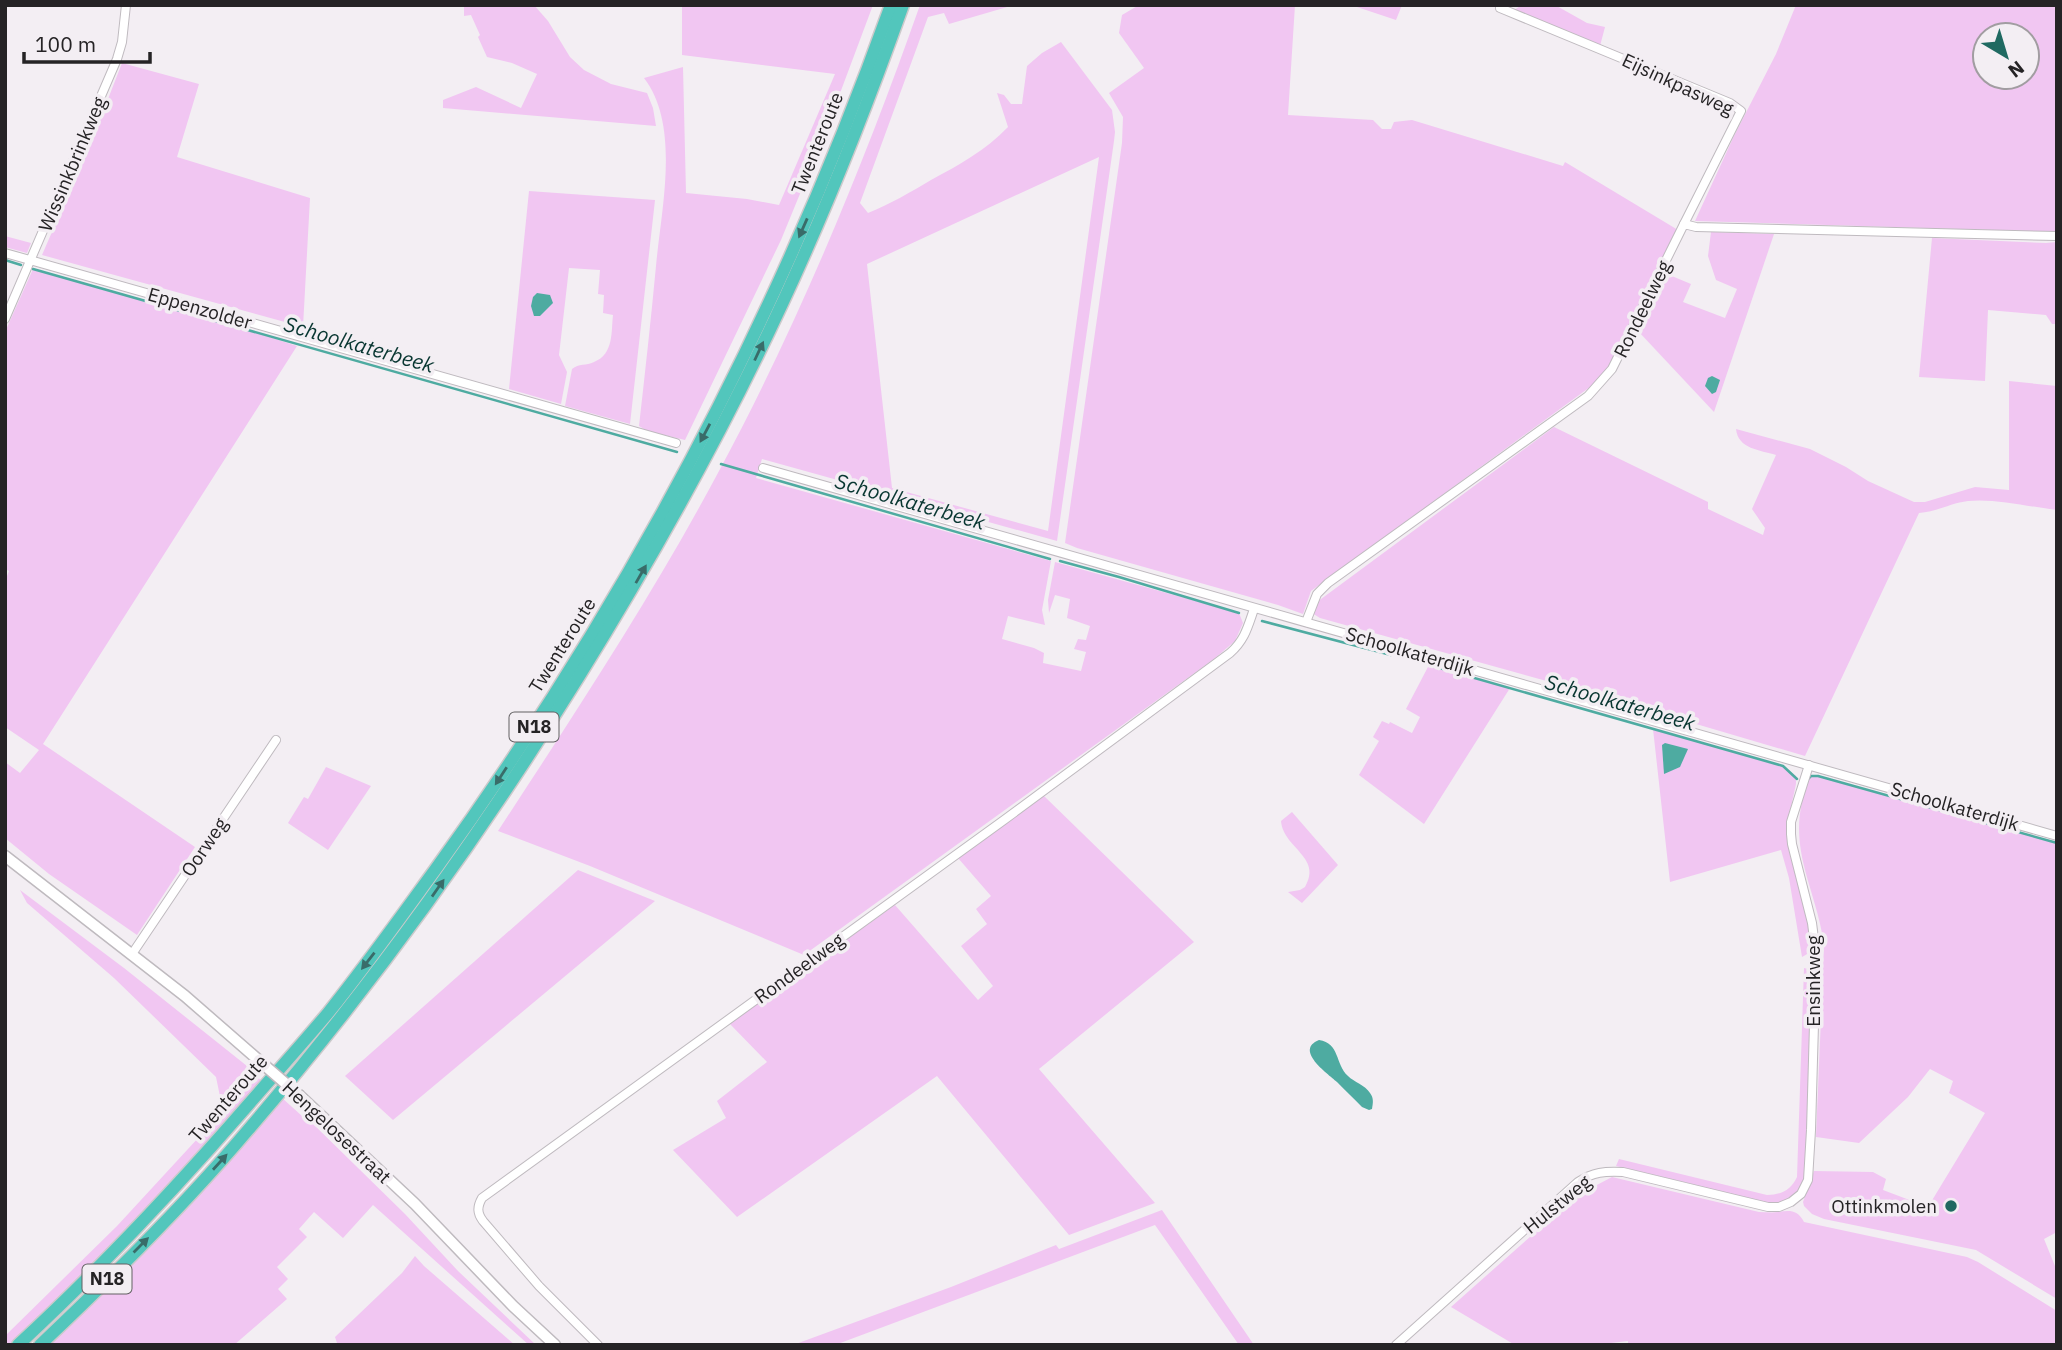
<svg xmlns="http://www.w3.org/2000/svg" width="2062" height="1350" font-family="'IBM Plex Sans',sans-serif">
<rect width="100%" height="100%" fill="#f3eef3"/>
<g fill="#f1c6f2" fill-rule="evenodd">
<polygon points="464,5 534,5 548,21 570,57 584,70 611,84 647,93 653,108 656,126 443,108 443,100 476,87 521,108 537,74 512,63 487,57 478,37 480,35 471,15 464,16"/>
<path d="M682,5H873L827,128L781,240L685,440L647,431L639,426C645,373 651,319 656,266C661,210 681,126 644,78L683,67L686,193L747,199L779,205L835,74L682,55Z"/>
<path d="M920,5H1014L949,24L944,13L928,17L860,203L868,213C890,204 911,192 931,180C959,165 986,150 1008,127L997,93L1004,95L1011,104H1022L1027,66L1042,53L1061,42L1112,110L1115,132L1114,141L1057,541L762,459L756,478L1051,561L1042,610L1045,625L1008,616L1002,639L1034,648L1044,653L1043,663L1081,671L1086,652L1074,649L1078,639L1086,640L1090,626L1067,618L1070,599L1055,595L1049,613L1048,600L1055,562L1239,613L1243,623L1235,641L1214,659L804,955L590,866L498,831C575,713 653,595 719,471C799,322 864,164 920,5ZM1099,157L1048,531L892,488L867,264Z"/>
<polygon points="1139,5 1295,5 1288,115 1373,120 1382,129 1391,129 1394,122 1412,120 1563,166 1565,162 1678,230 1609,370 1601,379 1311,591 1303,614 1278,605 1077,548 1065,543 1122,143 1123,117 1109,93 1144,68 1119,33 1122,15"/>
<polygon points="1351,5 1402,5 1396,20"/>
<polygon points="1522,5 1555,5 1587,23 1605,27 1600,46 1514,10"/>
<path d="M1796,5H2057V232L1695,221L1734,136L1776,54ZM2027,35V77H1985V35Z"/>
<polygon points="122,63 199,84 177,157 310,198 303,327 42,255 94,135"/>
<path d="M529,191L655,200L630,424L565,406L572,369C579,363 586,366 594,362C614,354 611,332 613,315L603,313L604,295L598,294L600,270L569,268L559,355L567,372L561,404L509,389Z"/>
<polygon points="1711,232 1774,234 1714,412 1639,332 1667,274 1691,284 1683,302 1725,318 1737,289 1716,280 1708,256"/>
<polygon points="5,236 31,243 27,253 5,247"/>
<polygon points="1932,238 2046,243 2057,242 2057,324 2052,324 2046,315 1988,310 1985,381 1919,377"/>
<polygon points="33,269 248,330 297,346 43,744 195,847 137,935 49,874 5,838 5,762 20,773 39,750 5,727 5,581 9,571 5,569 5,332"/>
<path d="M2009,381L2057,386V510C2031,507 1993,498 1968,501C1951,503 1936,512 1919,513L1805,756L1608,698L1320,618L1312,613L1317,602L1554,427L1708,502V509L1763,535L1765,528L1752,509L1776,455C1760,450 1738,449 1736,429L1810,449L1846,467L1868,481L1914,502H1925L1975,487L2009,490Z"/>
<polygon points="1429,665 1510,688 1424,824 1359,775 1379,741 1373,737 1382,721 1389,724 1390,722 1412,733 1420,717 1406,709"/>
<polygon points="1653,729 1783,766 1796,776 1796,784 1786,830 1790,855 1803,899 1812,943 1809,953 1802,957 1789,878 1781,850 1670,882"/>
<polygon points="326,767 371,786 328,850 288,823 304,797 308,799"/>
<path d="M1811,776H1818L2057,843V1232L2044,1239L2057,1271V1299L1976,1250L1824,1219L1812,1214L1804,1206L1803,1202L1814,1171L1873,1172L1886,1179L1883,1190L1928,1207L1985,1113L1949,1093L1953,1081L1930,1069L1908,1097L1859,1143L1816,1137L1824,946C1818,894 1790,855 1802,802C1804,792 1805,784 1811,776Z"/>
<polygon points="1044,796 1194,942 1039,1069 1155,1203 1069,1235 937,1076 737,1217 673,1150 726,1118 717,1101 767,1062 729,1023 895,905 978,1000 993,986 961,946 987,924 976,909 991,896 958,858"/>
<path d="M1292,812L1338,865L1302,903L1288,892L1300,890L1305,887C1323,857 1283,848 1281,821Z"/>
<polygon points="578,870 655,901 393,1120 345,1076"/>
<polygon points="20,890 124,968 247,1066 248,1069 262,1081 160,1198 13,1345 5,1345 5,1336 117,1226 223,1111 216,1077 114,978 27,903"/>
<path d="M1804,968L1812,970L1805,1182L1801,1191L1787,1203H1760L1692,1184L1616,1166L1619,1159L1767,1195C1781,1195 1791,1190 1797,1177Z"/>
<polygon points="281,1097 302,1116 306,1117 405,1214 458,1271 536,1345 529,1345 373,1205 343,1238 314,1212 299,1229 307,1237 277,1267 288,1279 278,1289 287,1299 234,1345 48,1345"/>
<path d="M1612,1177L1759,1212C1765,1212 1772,1213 1778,1212C1790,1210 1798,1210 1804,1222L1967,1257L1978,1262L2057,1311V1345H1628V1341L1611,1343L1609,1345H1515L1451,1307L1576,1196Z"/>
<polygon points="1162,1210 1254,1345 1239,1345 1155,1225 835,1345 793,1345 951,1287 1056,1245 1059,1249"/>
<polygon points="415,1256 424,1266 515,1345 334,1345 337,1343 335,1337 402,1273"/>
</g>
<g fill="#4eaba1">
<polygon points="537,293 550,295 553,303 540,316 534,316 531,306 533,297"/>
<polygon points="1712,376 1720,380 1716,392 1712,394 1705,386 1708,378"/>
<polygon points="1665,743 1688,749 1680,767 1664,774 1662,745"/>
<path d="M1319,1040C1340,1043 1335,1064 1348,1076C1354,1082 1365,1085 1370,1093C1374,1098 1373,1103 1372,1109L1369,1110L1362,1107C1354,1099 1345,1090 1337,1082C1327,1073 1294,1050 1319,1040Z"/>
</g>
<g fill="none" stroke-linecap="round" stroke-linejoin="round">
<g stroke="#4eaba1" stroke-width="2.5">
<polyline points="5,260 21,265"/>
<polyline points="33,269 677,452"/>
<polyline points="721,464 1050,559"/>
<polyline points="1060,561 1119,577 1239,613"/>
<polyline points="1262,621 1391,655"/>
<polyline points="1429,665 1783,766 1797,779"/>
<polyline points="1808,779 1811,776 1818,776 2057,843"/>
</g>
<g stroke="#bfbabf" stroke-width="10">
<g id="minor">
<polyline points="1500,8 1730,103 1741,111 1684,224"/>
<polyline points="5,253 676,443"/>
<polyline points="5,319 117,59 122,42 126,5"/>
<polyline points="763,468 2057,836"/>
<polyline points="1306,622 1317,594 1328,583 1588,396 1612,369 1684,224 1696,227 2057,236"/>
<polyline points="132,954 276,740"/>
<path d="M598,1345L539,1286L483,1221C477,1213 477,1207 482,1198L1004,820L1230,653C1245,640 1248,626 1254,609"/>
<path d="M1396,1345L1578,1182C1593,1172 1605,1171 1623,1172L1768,1207H1779L1791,1202L1801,1194L1808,1180L1811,1130L1816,954L1812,923L1792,844L1791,834V822L1809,765"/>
</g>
</g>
<g stroke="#bfbabf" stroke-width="13">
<g id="secondary">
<polyline points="5,856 185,996 263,1064"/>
<polyline points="300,1096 415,1204 513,1306 555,1345"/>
</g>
</g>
<g stroke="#cbcacb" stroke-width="15">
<g id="trunk">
<path d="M18,1345C100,1269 176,1188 248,1105C275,1074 302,1044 328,1013C365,967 400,918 435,870C627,605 781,314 891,5"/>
<path d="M40,1345C112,1277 184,1206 248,1130C392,963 519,781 631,590C695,481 754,369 805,253C841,172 873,89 903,5"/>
</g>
</g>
<use href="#minor" stroke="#fff" stroke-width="8"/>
<use href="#secondary" stroke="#fff" stroke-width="10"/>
<use href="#trunk" stroke="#52c6bc" stroke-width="12"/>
<g stroke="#bfbabf" stroke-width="13" stroke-linecap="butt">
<polyline id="secondary-bridge" points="263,1064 300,1096"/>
</g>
<use href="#secondary-bridge" stroke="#fff" stroke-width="10"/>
</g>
<defs><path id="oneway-solid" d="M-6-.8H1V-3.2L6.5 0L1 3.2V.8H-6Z" transform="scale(1.75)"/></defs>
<g fill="#396c69">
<use href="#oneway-solid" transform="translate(803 228) rotate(114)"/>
<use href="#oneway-solid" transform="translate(759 351) rotate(-65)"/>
<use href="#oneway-solid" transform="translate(705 433) rotate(118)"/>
<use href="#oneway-solid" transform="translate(641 574) rotate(-60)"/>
<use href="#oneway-solid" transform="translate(501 776) rotate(123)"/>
<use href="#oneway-solid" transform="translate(438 888) rotate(-55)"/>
<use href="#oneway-solid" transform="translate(368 961) rotate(128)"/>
<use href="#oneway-solid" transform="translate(220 1162) rotate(-48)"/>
<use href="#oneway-solid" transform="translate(141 1245) rotate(-45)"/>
</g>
<circle fill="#1f6961" stroke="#f3eef3" stroke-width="2.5" cx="1951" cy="1206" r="7"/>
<g text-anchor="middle" stroke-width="7" stroke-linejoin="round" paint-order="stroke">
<g fill="#f3eef3" stroke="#636063" stroke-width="2">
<rect x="509.5" y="712.5" width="49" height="29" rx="5"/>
<rect x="82.5" y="1264.5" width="49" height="29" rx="5"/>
</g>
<g font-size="18" font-weight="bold" fill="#252325">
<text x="534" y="733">N18</text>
<text x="107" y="1285">N18</text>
</g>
<g font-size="19" fill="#252325" stroke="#f3eef3">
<text transform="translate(1678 84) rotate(25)" y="7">Eijsinkpasweg</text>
<text transform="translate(817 143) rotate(-68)" y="7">Twenteroute</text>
<text transform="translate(72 164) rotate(-67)" y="7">Wissinkbrinkweg</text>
<text transform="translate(200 308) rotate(16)" y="7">Eppenzolder</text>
<text transform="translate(1642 309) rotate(-64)" y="7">Rondeelweg</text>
<text transform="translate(562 645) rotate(-58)" y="7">Twenteroute</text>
<text transform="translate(1410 651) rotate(16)" y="7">Schoolkaterdijk</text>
<text transform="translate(1955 806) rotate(16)" y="7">Schoolkaterdijk</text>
<text transform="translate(204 847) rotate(-56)" y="7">Oorweg</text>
<text transform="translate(799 968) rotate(-36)" y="7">Rondeelweg</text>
<text transform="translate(1813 981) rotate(-90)" y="7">Ensinkweg</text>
<text transform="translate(228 1098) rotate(-49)" y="7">Twenteroute</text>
<text transform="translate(337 1132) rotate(43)" y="7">Hengelosestraat</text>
<text transform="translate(1557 1204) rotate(-39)" y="7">Hulstweg</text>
</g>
<g font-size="19" fill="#252325" stroke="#f3eef3" text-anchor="end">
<text x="1937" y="1213">Ottinkmolen</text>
</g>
<g font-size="21" font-style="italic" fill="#083631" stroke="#f3eef3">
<text transform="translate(359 345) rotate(16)" y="7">Schoolkaterbeek</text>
<text transform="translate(910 502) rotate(16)" y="7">Schoolkaterbeek</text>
<text transform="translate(1620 703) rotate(16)" y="7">Schoolkaterbeek</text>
</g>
</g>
<rect width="2062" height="1350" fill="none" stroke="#252325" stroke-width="14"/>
<g transform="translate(2006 56) rotate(142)"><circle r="33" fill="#f3eef3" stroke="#a19da1" stroke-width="2"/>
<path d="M0-5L12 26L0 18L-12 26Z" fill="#1f6961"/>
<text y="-10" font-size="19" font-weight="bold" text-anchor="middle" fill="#252325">N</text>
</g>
<path d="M24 52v10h126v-10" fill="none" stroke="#252325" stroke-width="3.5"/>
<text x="35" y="52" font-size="21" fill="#252325" stroke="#f3eef3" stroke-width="5" paint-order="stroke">100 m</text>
</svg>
